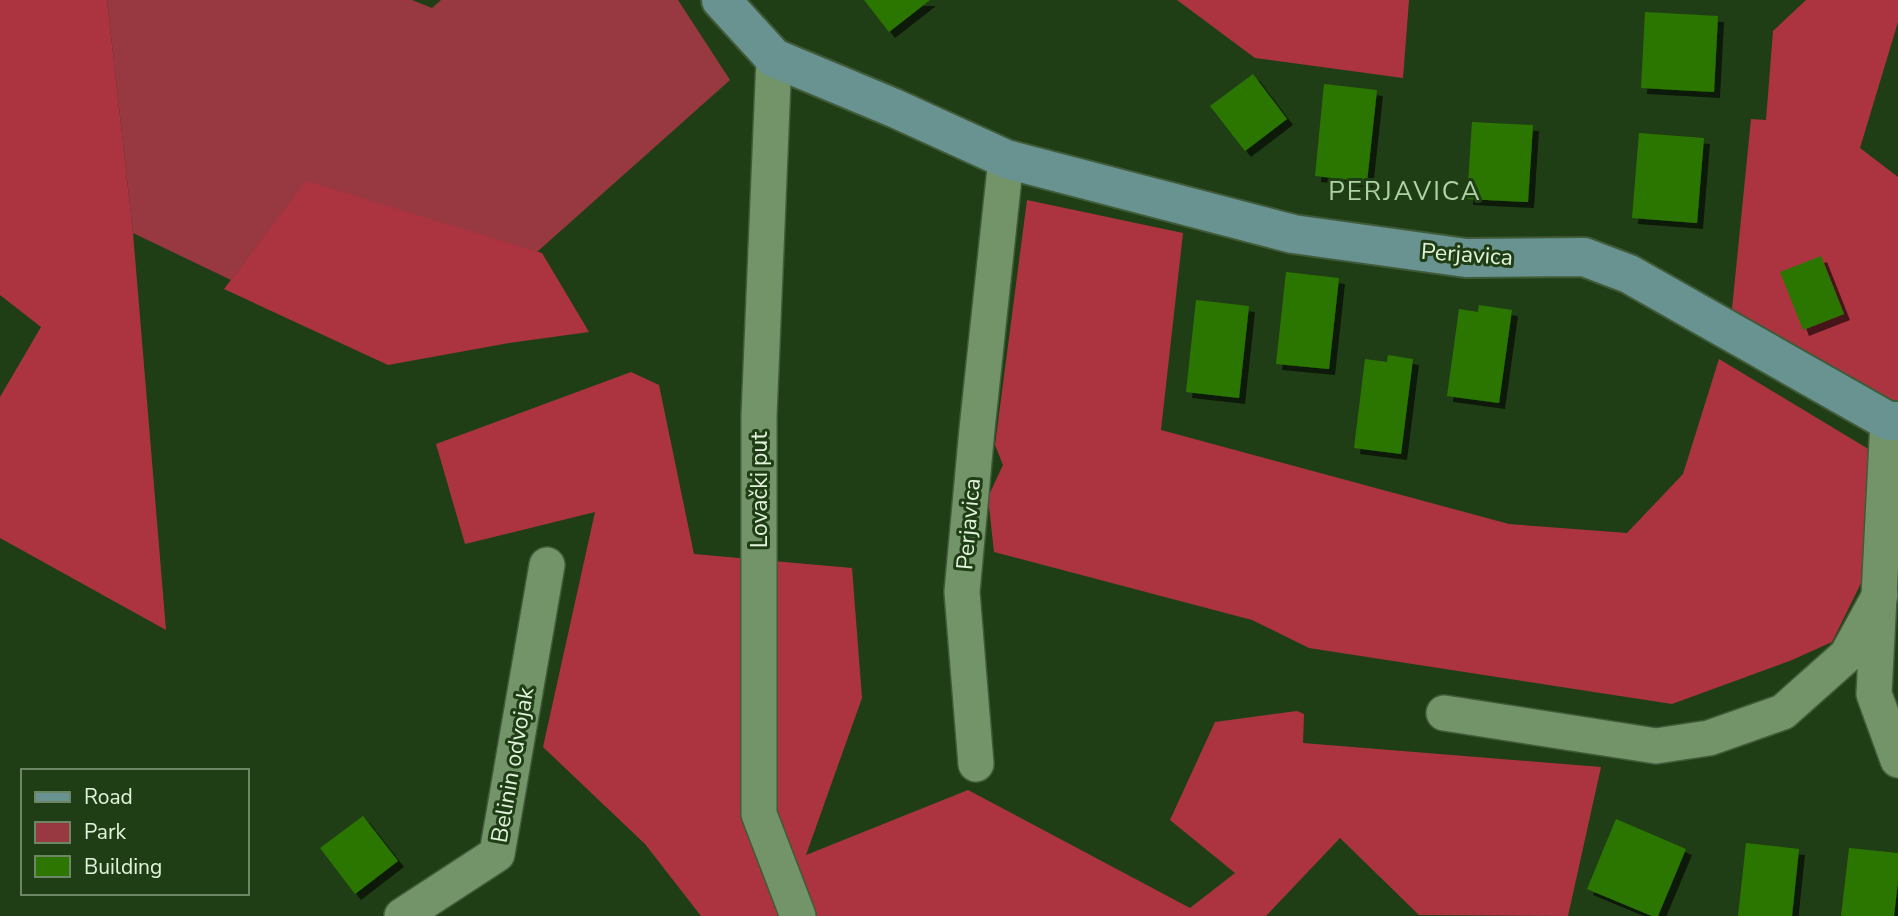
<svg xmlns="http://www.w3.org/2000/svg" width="1898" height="916" font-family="'Nunito Sans',sans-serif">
<defs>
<filter id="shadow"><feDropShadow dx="6" dy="6" stdDeviation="0" flood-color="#0009"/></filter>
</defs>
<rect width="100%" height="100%" fill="#203e16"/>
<polygon fill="#983840" points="107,0 412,0 432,8 441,0 678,0 730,80 537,252 306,182 231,280 133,233"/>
<g fill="#ac3441">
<polygon points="0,0 107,0 133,233 166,630 0,538 0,397 41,327 0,295"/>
<polygon points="1177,0 1409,0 1403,78 1255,58"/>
<polygon points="1806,0 1898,0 1898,22 1860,148 1898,177 1898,408 1731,319 1751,119 1766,120 1773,31"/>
<polygon points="306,181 542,253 589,332 509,343 388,365 224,289"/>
<polygon points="1027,200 1183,233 1161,430 1509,524 1627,533 1683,474 1719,359 1870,450 1870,565 1832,642 1792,660 1672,704 1309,648 1252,620 994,552 988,497 1003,465 995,445"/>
<polygon points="631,372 659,385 694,554 852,568 862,698 806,855 968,790 1190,908 1235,873 1170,820 1215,722 1297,711 1304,714 1303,743 1601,767 1568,916 1419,915 1340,838 1266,916 701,916 645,844 543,747 595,512 465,544 436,444"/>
</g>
<g fill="#2c7601" filter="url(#shadow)">
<polygon points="864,0 930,0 889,32"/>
<polygon points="1645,12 1718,16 1714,92 1641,88"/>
<polygon points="1253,74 1287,119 1245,151 1210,106"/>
<polygon points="1324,84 1377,90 1367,182 1315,176"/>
<polygon points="1472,122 1533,125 1528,202 1467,199"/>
<polygon points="1639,133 1704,138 1697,223 1632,218"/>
<polygon points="1821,256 1844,314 1803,330 1780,272"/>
<polygon points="1286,272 1339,278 1329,369 1276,364"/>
<polygon points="1196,300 1249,306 1239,398 1186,392"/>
<polygon points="1479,305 1512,310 1499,403 1447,396 1459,309 1478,312"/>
<polygon points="1388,355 1413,359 1401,454 1354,448 1365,359 1387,362"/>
<polygon points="363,816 398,861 355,894 320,848"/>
<polygon points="1616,819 1686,849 1658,916 1652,916 1587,889"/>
<polygon points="1746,843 1799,849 1792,916 1738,916"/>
<polygon points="1849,848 1898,853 1898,881 1894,916 1841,916"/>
</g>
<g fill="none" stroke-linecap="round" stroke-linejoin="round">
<g stroke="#405b39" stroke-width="38">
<g id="street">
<polyline points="774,58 759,416 759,814 798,916"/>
<polyline points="1888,421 1874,694 1898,760"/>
<polyline points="1444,713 1656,746 1709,738 1783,712 1847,655 1880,595"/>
<polyline points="976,764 962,592 977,429 1006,159"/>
<polyline points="402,916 497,854 547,565"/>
</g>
</g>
<g stroke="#405b39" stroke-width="42">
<polyline id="secondary" points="721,0 774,58 894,108 1006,159 1293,234 1466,258 1584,257 1629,274 1888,421 1898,421"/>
</g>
<use href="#street" stroke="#729468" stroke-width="35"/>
<use href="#secondary" stroke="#699391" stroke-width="38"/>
</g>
<g text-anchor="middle" stroke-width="6" stroke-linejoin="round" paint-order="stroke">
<g font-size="23" fill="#e1f3db" stroke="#203e16">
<text transform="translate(1467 254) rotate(4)" y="8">Perjavica</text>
<text transform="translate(759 490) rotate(-90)" y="8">Lovački put</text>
<text transform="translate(968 524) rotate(-85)" y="8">Perjavica</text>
<text transform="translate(512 765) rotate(-80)" y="8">Belinin odvojak</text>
</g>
<g font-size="26" letter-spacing="2" fill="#aed2a3" stroke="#203e16">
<text x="1405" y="200">PERJAVICA</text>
</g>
</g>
<rect x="21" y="769" width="228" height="126" fill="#203e16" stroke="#6d8665" stroke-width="2"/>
<rect x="35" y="792" width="35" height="10" fill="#699391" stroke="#6d8665" stroke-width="2"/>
<text x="84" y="804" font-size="21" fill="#e1f3db">Road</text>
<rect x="35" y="822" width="35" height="21" fill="#983840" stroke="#6d8665" stroke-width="2"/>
<text x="84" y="839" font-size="21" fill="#e1f3db">Park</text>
<rect x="35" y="856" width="35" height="21" fill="#2c7601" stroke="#6d8665" stroke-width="2"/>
<text x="84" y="874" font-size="21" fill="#e1f3db">Building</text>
</svg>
